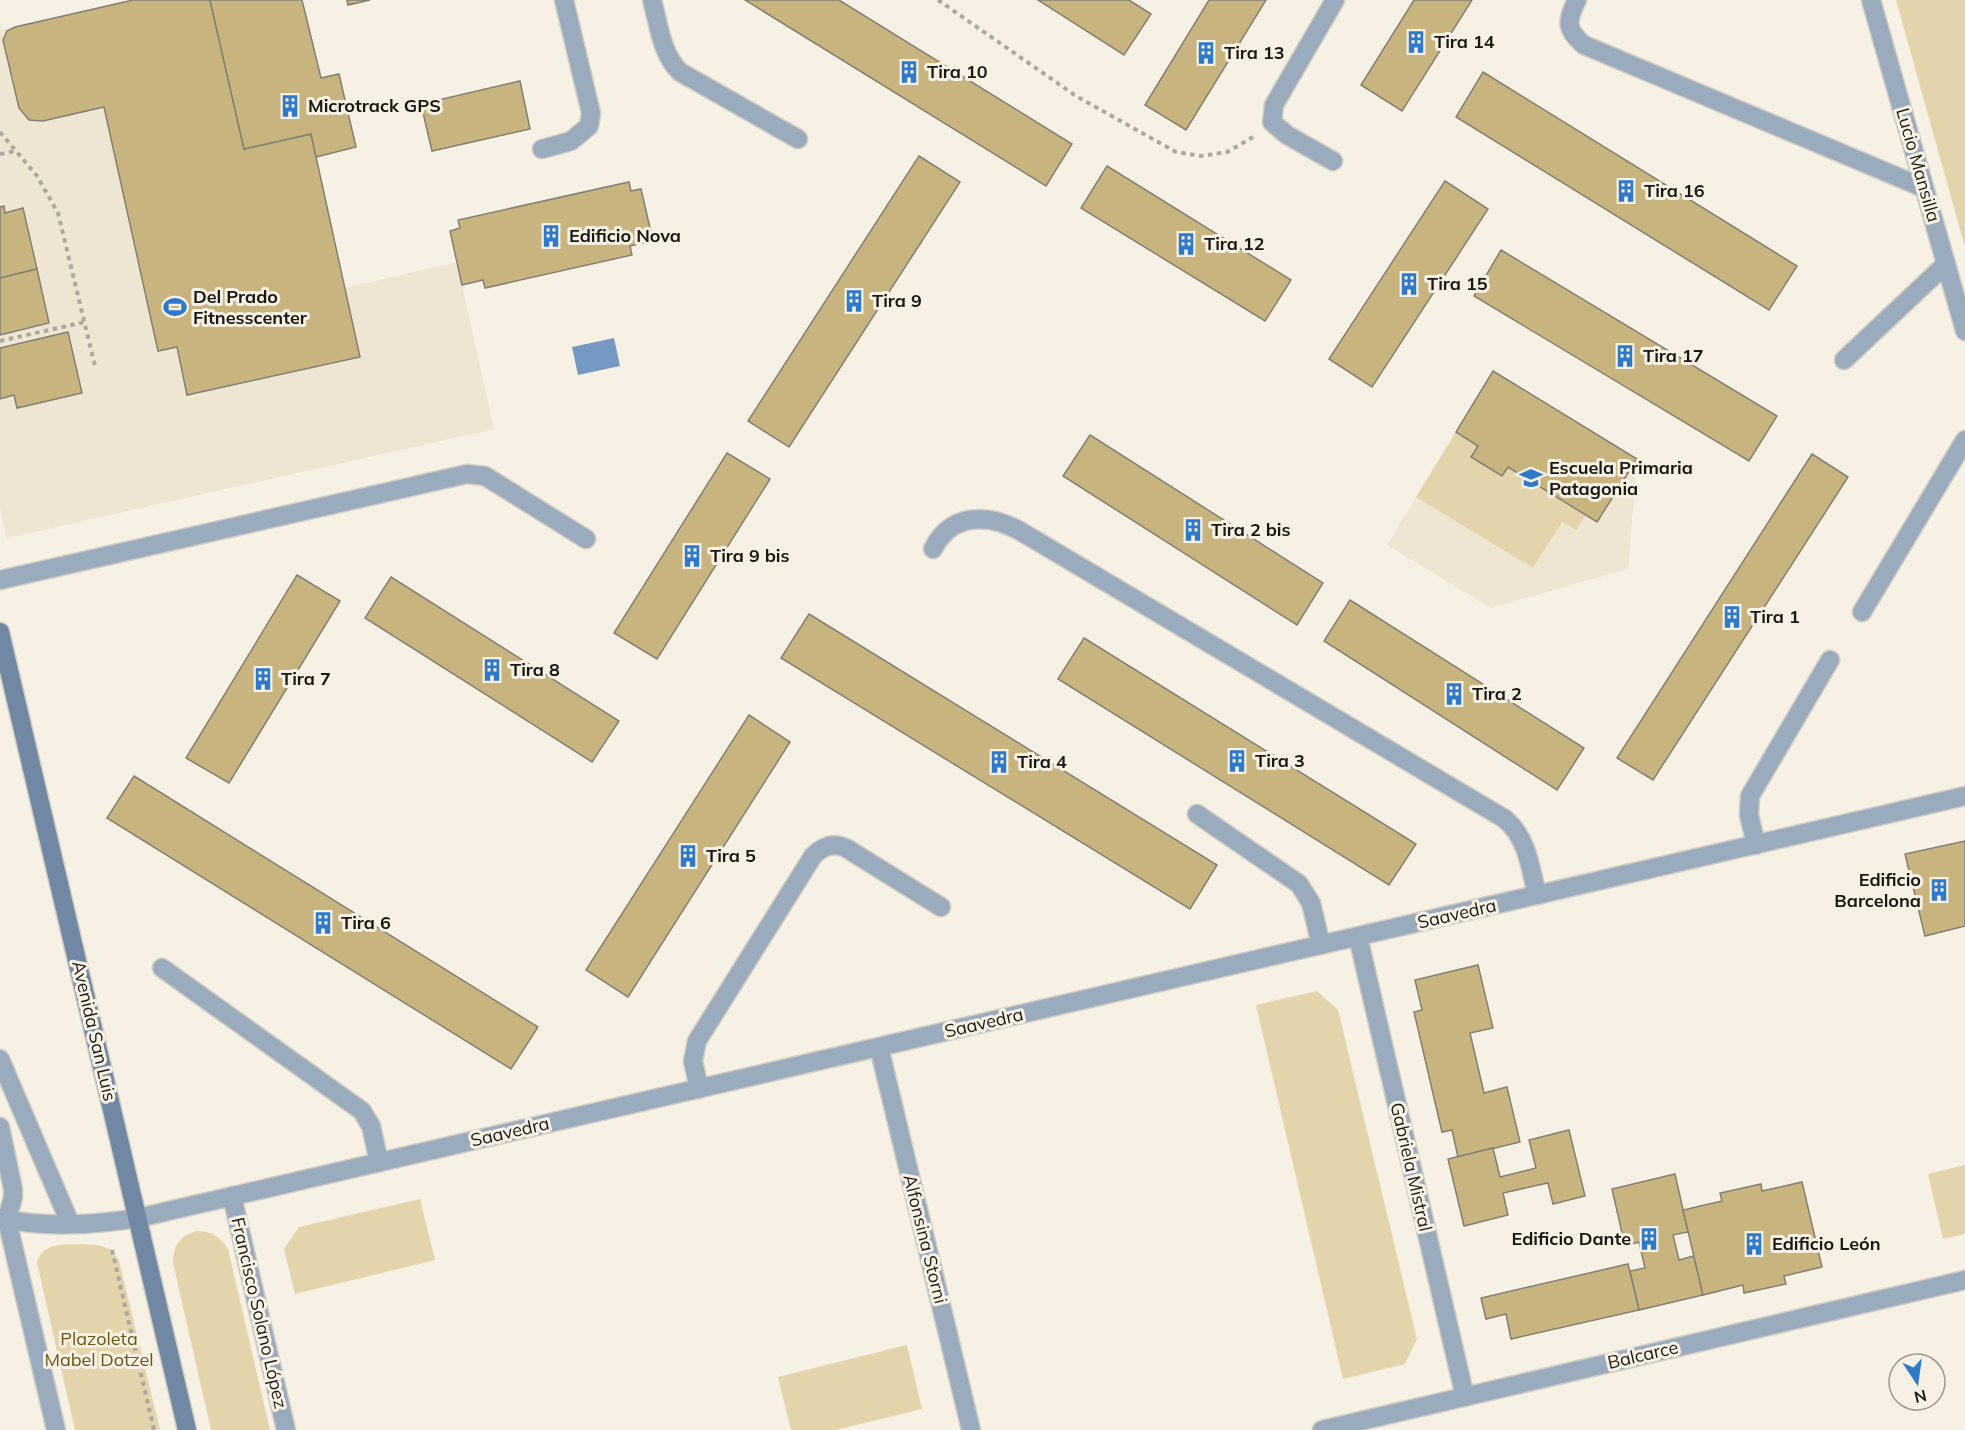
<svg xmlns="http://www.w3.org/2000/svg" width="1965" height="1430" font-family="Mulish,sans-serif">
<rect width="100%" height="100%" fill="#f6f1e4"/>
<g fill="#eee6d2">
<polygon points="133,0 345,288 457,262 494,429 7,538 0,509 0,30"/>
<polygon points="1493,371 1637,459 1628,569 1491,608 1387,545"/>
</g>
<g fill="#e3d4ac">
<polygon points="1896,0 1965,0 1965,247"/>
<polygon points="1456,432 1478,446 1472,457 1502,476 1508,467 1586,515 1576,530 1562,522 1533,568 1416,497"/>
<polygon points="1317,991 1338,1010 1417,1339 1405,1364 1343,1379 1256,1005"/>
<polygon points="1965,1165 1965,1234 1943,1239 1928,1174"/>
<polygon points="420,1199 435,1260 295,1294 284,1249 299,1227"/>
<path d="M197,1231C212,1231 220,1237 228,1249L270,1430H211L173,1263C173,1245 180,1236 197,1231Z"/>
<path d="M98,1245L112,1250L119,1261L160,1430H75L37,1263C42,1238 79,1245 98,1245Z"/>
<polygon points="907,1345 922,1409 836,1430 791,1430 778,1377"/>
</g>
<polygon fill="#7699c3" points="614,338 620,366 578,375 572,347"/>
<g fill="#c8b47f" stroke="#848074" stroke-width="1.5">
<polygon points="133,0 210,0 244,149 311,134 360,357 187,395 177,347 158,351 104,107 43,121 29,120 19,108 3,40 7,31 15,27"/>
<polygon points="210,0 302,0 321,78 339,74 356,147 316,157 311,134 244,149"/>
<polygon points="347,0 370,0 348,5"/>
<polygon points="745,0 839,0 1072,144 1046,186"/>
<polygon points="1038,0 1129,0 1151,14 1124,55"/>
<polygon points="1209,0 1266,0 1186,130 1145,105"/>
<polygon points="1414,0 1472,0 1402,111 1361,85"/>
<polygon points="1483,72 1797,266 1769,310 1456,117"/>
<polygon points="520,81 530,129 432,151 421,104"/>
<polygon points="919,156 960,182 789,447 748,421"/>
<polygon points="1107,166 1291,280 1265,321 1081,208"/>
<polygon points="1445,181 1488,209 1372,387 1329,359"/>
<polygon points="629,182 631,191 641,189 653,241 630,246 632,255 485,288 483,280 462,285 450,231 460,228 458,220"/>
<polygon points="4,206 5,213 23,208 37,269 0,278 0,207"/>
<polygon points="1501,250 1777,416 1749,461 1474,296"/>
<polygon points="37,269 49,323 0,335 0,278"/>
<polygon points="68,332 82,393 17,408 14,395 0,399 0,348"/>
<polygon points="1493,371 1637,459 1597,522 1508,467 1502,476 1471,457 1478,446 1456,432"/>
<polygon points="1090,435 1323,583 1297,625 1063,476"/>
<polygon points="727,453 770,479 657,659 614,633"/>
<polygon points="1812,454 1848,477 1653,780 1617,758"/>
<polygon points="297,575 340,601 229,783 186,758"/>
<polygon points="391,577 619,721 592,762 365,618"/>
<polygon points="1350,600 1584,748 1557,790 1324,641"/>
<polygon points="809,614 1217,865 1190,909 781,658"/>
<polygon points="1084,638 1416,844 1389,885 1058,679"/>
<polygon points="749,715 790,742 628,997 586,970"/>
<polygon points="134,776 538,1027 511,1069 107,818"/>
<polygon points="1965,841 1965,926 1925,936 1905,854"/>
<polygon points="1478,965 1493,1028 1470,1033 1484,1093 1507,1087 1520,1142 1458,1157 1452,1130 1442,1132 1414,1012 1422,1010 1415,980"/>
<polygon points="1569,1130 1585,1196 1553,1204 1548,1183 1503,1193 1508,1215 1464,1226 1448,1159 1493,1148 1500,1177 1536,1168 1529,1140"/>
<polygon points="1675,1174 1688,1232 1673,1235 1679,1260 1694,1256 1703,1295 1639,1310 1630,1271 1645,1268 1639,1242 1625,1246 1612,1189"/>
<polygon points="1802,1182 1822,1267 1784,1276 1786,1284 1744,1293 1743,1285 1703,1295 1683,1210 1722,1201 1720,1193 1761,1184 1762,1191"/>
<polygon points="1628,1264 1639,1310 1511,1339 1506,1314 1486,1319 1481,1298"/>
</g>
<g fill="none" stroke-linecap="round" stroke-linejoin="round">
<g stroke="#d3cec3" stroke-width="21">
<polyline id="service" points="542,149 571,141 589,126 591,113 564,0"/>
</g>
<g stroke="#d3cec3" stroke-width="21">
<g id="minor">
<path d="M652,0C659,25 661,53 680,72L798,139"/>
<path d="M1577,0C1566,21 1566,30 1584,45L1924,188"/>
<polyline points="1333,161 1287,135 1272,122 1274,105 1335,0"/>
<polyline points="1844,360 1946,264"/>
<path d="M933,549C951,513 988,513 1020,531L1505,819C1528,839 1530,867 1537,895"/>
<polyline points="0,580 467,474 485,476 586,539"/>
<polyline points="1862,612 1965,440"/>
<polyline points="1197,814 1299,884 1311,903 1321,945"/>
<polyline points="1756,845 1749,815 1750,796 1830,660"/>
<polyline points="1358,937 1465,1397"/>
<polyline points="162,968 362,1111 371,1126 379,1162"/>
<polyline points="879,1047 971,1430"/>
<polyline points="0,1059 70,1223"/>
<path d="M699,1089L693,1061L697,1041L813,856C823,846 833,842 846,848L941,907"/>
<polyline points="0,1127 13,1189 13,1197 7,1220"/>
<polyline points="232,1196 286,1430"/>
<path d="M0,1218C42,1228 95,1225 138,1218"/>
<polyline points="7,1220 56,1430"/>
<polyline points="1322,1430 1965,1280"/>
</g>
</g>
<g stroke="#d3cec3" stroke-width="21">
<g id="tertiary">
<polyline points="1871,0 1965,331"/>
<polyline points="138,1218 1965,796"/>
</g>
</g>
<g stroke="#d3cec3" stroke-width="21">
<polyline id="secondary" points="0,632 187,1430"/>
</g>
<g stroke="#aca89e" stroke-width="4" stroke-dasharray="4.5 4.5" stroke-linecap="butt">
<polyline points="938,0 1076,96 1176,152 1201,156 1227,152 1253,137"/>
<polyline points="0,132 37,176 58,213 95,366"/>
<polyline points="0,154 16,151"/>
<polyline points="0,341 85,322"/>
<polyline points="112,1250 154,1430"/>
</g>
<use href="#service" stroke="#9babbe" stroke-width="18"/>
<use href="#minor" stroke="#9babbe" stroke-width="18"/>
<use href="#tertiary" stroke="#9babbe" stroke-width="18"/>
<use href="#secondary" stroke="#7188a4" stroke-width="18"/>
</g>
<defs>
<g id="building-bare" transform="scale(1.8)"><path d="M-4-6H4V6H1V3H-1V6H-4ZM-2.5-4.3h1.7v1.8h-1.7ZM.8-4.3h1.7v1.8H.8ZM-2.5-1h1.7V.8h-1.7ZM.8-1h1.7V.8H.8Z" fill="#2e79c9" stroke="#f6f1e4" stroke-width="2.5" paint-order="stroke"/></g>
<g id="stadium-bare" transform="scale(1.8)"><path d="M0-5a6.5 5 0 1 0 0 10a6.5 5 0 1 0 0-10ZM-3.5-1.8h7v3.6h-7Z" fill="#2e79c9" stroke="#f6f1e4" stroke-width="2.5" paint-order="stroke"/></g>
<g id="school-bare" transform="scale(1.8)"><path d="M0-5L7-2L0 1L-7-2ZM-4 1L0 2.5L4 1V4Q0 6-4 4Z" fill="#2e79c9" stroke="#f6f1e4" stroke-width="2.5" paint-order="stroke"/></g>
</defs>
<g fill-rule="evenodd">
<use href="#building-bare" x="1416" y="42"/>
<use href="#building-bare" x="1206" y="53"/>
<use href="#building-bare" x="909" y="72"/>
<use href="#building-bare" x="290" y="106"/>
<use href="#building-bare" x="1626" y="191"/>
<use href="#building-bare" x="551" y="236"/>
<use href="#building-bare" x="1186" y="244"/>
<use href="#building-bare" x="1409" y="284"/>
<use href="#building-bare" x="854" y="301"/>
<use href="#stadium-bare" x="175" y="307"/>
<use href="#building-bare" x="1625" y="356"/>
<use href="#school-bare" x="1531" y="478"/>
<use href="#building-bare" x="1193" y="530"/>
<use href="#building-bare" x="692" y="556"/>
<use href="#building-bare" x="1732" y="617"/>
<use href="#building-bare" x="492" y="670"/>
<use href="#building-bare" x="263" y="679"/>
<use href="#building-bare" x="1454" y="694"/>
<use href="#building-bare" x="1237" y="761"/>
<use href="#building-bare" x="999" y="762"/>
<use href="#building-bare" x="688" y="856"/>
<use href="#building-bare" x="1939" y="890"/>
<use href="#building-bare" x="323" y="923"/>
<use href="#building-bare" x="1649" y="1239"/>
<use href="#building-bare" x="1754" y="1244"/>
</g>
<g text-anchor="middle" stroke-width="6" stroke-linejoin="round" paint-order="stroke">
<g font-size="18" font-weight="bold" fill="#1a1813" stroke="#f6f1e4" text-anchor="start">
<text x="1434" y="48">Tira 14</text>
<text x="1224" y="59">Tira 13</text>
<text x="927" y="78">Tira 10</text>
<text x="308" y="112">Microtrack GPS</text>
<text x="1644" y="197">Tira 16</text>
<text x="569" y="242">Edificio Nova</text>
<text x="1204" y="250">Tira 12</text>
<text x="1427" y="290">Tira 15</text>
<text x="193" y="303">Del Prado<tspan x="193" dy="21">Fitnesscenter</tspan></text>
<text x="872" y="307">Tira 9</text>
<text x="1643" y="362">Tira 17</text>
<text x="1549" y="474">Escuela Primaria<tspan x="1549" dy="21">Patagonia</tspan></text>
<text x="1211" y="536">Tira 2 bis</text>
<text x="710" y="562">Tira 9 bis</text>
<text x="1750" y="623">Tira 1</text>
<text x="510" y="676">Tira 8</text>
<text x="281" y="685">Tira 7</text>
<text x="1472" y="700">Tira 2</text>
<text x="1255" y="767">Tira 3</text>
<text x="1017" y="768">Tira 4</text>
<text x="706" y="862">Tira 5</text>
<text x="1921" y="886" text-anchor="end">Edificio<tspan x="1921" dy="21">Barcelona</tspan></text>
<text x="341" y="929">Tira 6</text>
<text x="1631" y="1245" text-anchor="end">Edificio Dante</text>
<text x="1772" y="1250">Edificio León</text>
</g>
<g font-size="18" fill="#1a1813" stroke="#f6f1e4">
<text transform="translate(1918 165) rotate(74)" y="6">Lucio Mansilla</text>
<text transform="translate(1457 914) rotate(-13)" y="6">Saavedra</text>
<text transform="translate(984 1023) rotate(-13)" y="6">Saavedra</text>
<text transform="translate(94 1031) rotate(77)" y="6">Avenida San Luis</text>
<text transform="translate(510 1132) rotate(-13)" y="6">Saavedra</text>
<text transform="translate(1411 1167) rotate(77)" y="6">Gabriela Mistral</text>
<text transform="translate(925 1239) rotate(76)" y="6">Alfonsina Storni</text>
<text transform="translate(259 1313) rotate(77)" y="6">Francisco Solano López</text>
<text transform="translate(1643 1355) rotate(-13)" y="6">Balcarce</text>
</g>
<g font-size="18" fill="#6a5516" stroke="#f6f1e4">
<text x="99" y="1345">Plazoleta<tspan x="99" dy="21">Mabel Dotzel</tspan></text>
</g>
</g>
<g transform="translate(1917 1382) rotate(167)"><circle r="28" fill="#f6f1e4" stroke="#9e9a90" stroke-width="1.5"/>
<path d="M0-4.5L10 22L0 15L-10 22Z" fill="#2e79c9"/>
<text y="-9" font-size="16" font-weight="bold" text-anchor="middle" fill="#1a1813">N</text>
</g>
</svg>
